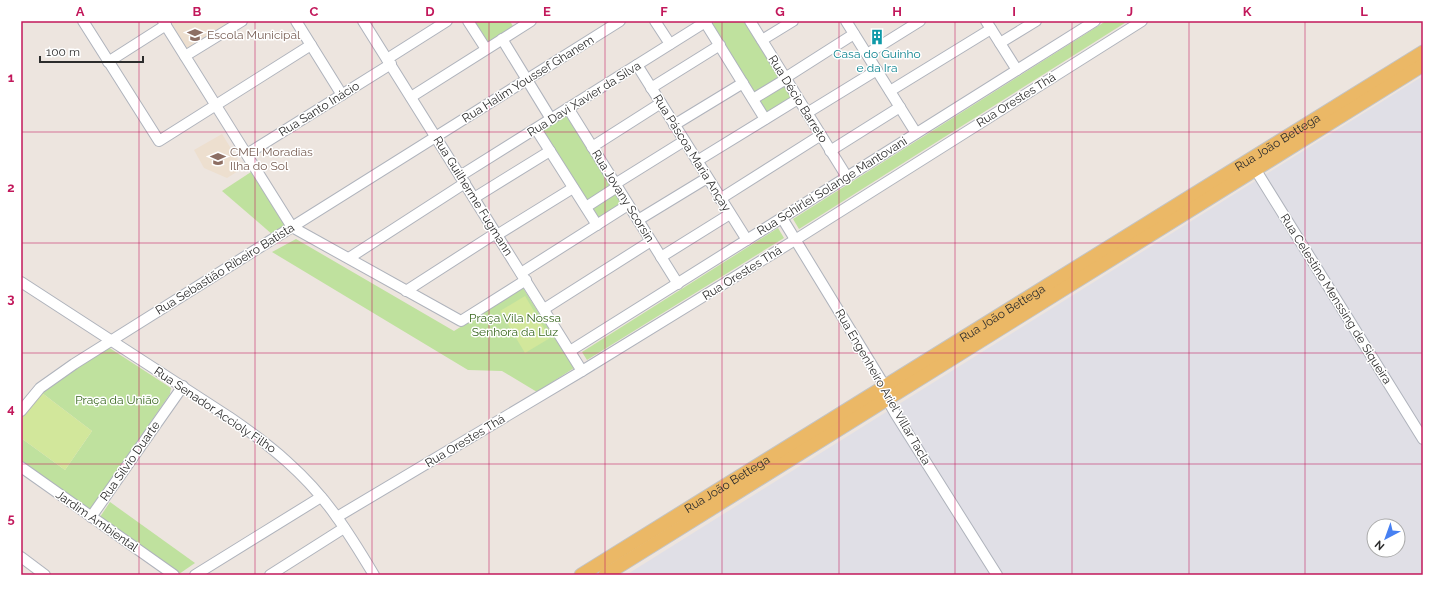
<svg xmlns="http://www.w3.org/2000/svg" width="1444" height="596" font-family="Raleway,sans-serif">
<rect width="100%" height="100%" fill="#ede5df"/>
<path fill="#e0dfe6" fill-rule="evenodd" d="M1423,76V575H626ZM1374,526H1398V550H1374Z"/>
<g fill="#eddfcf">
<polygon points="170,21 234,21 188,50"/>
<polygon points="222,134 243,168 227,178 204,168 194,150"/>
</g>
<g fill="#bfe19e">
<polygon points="473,21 510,21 514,28 487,44"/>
<polygon points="716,21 747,21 794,96 765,114 710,25"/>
<polygon points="1106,21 1128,21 799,229 793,219"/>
<polygon points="567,114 623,203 598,219 541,130"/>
<polygon points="251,172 286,227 273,235 222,191"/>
<polygon points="778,228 784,238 587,360 582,352"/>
<polygon points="296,239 454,331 523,288 574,368 537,392 502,371 468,370 272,252"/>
<polygon points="108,347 171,388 170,394 90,510 21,462 21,438 65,470 92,431 42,393"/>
<polygon points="110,502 195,563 179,574 100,517"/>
</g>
<g fill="#d2e79b">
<polygon points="525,296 550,338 525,353 500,311"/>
<polygon points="42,393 92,431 65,470 21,438 21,417"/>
</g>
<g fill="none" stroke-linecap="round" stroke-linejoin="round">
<g stroke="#afb3bc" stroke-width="12">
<g id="minor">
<polyline points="83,21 159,141 311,45"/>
<polyline points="163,21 292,227 461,321 526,280"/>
<polyline points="296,21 342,95"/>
<polyline points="363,21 582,371"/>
<polyline points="468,21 486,49"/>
<polyline points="655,21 670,44"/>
<polyline points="750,21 847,177"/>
<polyline points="846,21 916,133"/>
<polyline points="986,21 1017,70"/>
<polyline points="705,22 765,119"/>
<polyline points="502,39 551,119"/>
<polyline points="762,40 793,21"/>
<polyline points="1000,43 1036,21"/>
<polyline points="867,54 920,21"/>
<polyline points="185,56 242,21"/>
<polyline points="387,59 447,21"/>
<polyline points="108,62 166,25"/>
<polyline points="637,65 747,240"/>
<polyline points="785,78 854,34"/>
<polyline points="651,88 720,45"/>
<polyline points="890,91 991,29"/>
<polyline points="411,97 531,21"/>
<polyline points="753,99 786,79"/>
<polyline points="568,108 678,284"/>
<polyline points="807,113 877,70"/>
<polyline points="674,125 743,83"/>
<polyline points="536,129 597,225"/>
<polyline points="592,147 661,103"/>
<polyline points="830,151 900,107"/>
<polyline points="247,154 391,64"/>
<polyline points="697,161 798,99"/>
<polyline points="1252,164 1423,439"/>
<polyline points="460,176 707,21"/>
<polyline points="615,184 684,141"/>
<polyline points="474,198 550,151"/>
<polyline points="720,199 821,135"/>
<polyline points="586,207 617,187"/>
<polyline points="782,218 881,380 885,386 887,399 895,413 997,575"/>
<polyline points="638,220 707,178"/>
<polyline points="497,235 573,188"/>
<polyline points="661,257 730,214"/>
<polyline points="349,258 465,183"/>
<polyline points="521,273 628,205"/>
<path d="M21,282L229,417C270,445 307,475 336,516C350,535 362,555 374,575"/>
<polyline points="406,291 496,233"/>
<polyline points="544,309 651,241"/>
<polyline points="570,351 1095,21"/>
<polyline points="21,411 40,388 74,364 620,21"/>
<polyline points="21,467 174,575"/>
<polyline points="91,517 183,386"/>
<polyline points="337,517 582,371 795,240 1142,21"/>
<polyline points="21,557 45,575"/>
<polyline points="195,575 321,497"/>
<polyline points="270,575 344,528"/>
</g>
</g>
<g stroke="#c4c4c4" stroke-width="15">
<g id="major">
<path id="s1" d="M581,575L1423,52"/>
<polyline points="605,575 1423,65"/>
</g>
</g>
<use href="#minor" stroke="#fff" stroke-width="10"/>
<use href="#major" stroke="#ebb866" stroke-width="13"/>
</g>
<path fill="none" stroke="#c2185b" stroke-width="1" stroke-opacity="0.55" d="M139,21V575M255,21V575M372,21V575M489,21V575M605,21V575M722,21V575M839,21V575M955,21V575M1072,21V575M1189,21V575M1305,21V575M21,132H1423M21,243H1423M21,353H1423M21,464H1423"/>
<defs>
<g id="school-bare" transform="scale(1.2)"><path d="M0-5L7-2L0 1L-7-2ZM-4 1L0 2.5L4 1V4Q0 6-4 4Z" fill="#8d6e63" stroke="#fff" stroke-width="2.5" paint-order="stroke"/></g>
<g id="building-bare" transform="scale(1.2)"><path d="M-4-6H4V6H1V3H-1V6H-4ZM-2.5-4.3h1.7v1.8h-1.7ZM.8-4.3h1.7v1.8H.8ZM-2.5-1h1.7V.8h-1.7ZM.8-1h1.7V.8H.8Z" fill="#0f9aa8" stroke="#fff" stroke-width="2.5" paint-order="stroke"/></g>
</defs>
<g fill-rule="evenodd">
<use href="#school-bare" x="195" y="35"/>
<use href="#building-bare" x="877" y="37"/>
<use href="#school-bare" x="218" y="159"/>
</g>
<g text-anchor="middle" stroke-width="3" stroke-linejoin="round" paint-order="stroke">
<g font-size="12" fill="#785e54" stroke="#fff" text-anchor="start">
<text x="207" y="39">Escola Municipal</text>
<text x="230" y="156">CMEI Moradias<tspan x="230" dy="14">Ilha do Sol</tspan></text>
</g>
<g font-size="12" fill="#0d838f" stroke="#fff">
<text x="877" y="58">Casa do Guinho<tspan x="877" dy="14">e da Ira</tspan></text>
</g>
<g font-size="12" fill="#2c2c2c" stroke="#fff">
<text transform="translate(528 79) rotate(-32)" y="4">Rua Halim Youssef Ghanem</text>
<text transform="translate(584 99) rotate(-32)" y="4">Rua Davi Xavier da Silva</text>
<text transform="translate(798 99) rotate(58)" y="4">Rua Décio Barreto</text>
<text transform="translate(1016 100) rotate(-32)" y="4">Rua Orestes Thá</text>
<text transform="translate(319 109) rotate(-32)" y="4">Rua Santo Inácio</text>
<text dy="4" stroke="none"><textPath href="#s1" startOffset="820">Rua João Bettega</textPath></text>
<text transform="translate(692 153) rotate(58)" y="4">Rua Páscoa Maria Ançay</text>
<text transform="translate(832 186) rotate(-32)" y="4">Rua Schirlei Solange Mantovani</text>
<text transform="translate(473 196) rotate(58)" y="4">Rua Guilherme Fugmann</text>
<text transform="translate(623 196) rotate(58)" y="4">Rua Jovany Scorsin</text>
<text transform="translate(225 269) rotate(-32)" y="4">Rua Sebastião Ribeiro Batista</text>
<text transform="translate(742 273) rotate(-32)" y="4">Rua Orestes Thá</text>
<text transform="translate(1336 299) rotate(58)" y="4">Rua Celestino Menssing de Siqueira</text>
<text dy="4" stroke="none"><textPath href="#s1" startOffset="496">Rua João Bettega</textPath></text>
<text transform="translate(883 387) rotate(60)" y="4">Rua Engenheiro Ariel Villar Tacla</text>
<text transform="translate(215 410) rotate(34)" y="4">Rua Senador Accioly Filho</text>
<text transform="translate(465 441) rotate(-31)" y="4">Rua Orestes Thá</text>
<text transform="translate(130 461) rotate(-55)" y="4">Rua Sílvio Duarte</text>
<text dy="4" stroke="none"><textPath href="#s1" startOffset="172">Rua João Bettega</textPath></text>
<text transform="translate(97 521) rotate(35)" y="4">Jardim Ambiental</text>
</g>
<g font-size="12" fill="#38671e" stroke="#fff">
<text x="515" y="322">Praça Vila Nossa<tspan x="515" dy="14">Senhora da Luz</tspan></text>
<text x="117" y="404">Praça da União</text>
</g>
</g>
<rect width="1444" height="596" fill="none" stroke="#ffffff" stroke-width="44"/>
<g transform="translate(1386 538) rotate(221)"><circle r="19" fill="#ffffff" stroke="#ababab"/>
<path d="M0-3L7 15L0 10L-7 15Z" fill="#4780f2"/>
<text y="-6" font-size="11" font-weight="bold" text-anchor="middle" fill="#2c2c2c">N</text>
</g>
<path d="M40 56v6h103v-6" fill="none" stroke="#2c2c2c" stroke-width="2"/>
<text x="46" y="56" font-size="12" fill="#2c2c2c" stroke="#ffffff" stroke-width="3" paint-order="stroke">100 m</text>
<rect x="22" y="22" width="1400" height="552" fill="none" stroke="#c2185b" stroke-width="1.5"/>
<g font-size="13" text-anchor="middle" font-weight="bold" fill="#c2185b">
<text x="80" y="16">A</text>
<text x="197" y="16">B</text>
<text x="314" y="16">C</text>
<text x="430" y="16">D</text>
<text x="547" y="16">E</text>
<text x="664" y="16">F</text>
<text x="780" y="16">G</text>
<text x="897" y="16">H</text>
<text x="1014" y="16">I</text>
<text x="1130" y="16">J</text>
<text x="1247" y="16">K</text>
<text x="1364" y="16">L</text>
<text x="11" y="82">1</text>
<text x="11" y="192">2</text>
<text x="11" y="303">3</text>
<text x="11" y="413">4</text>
<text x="11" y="523">5</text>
</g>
</svg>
